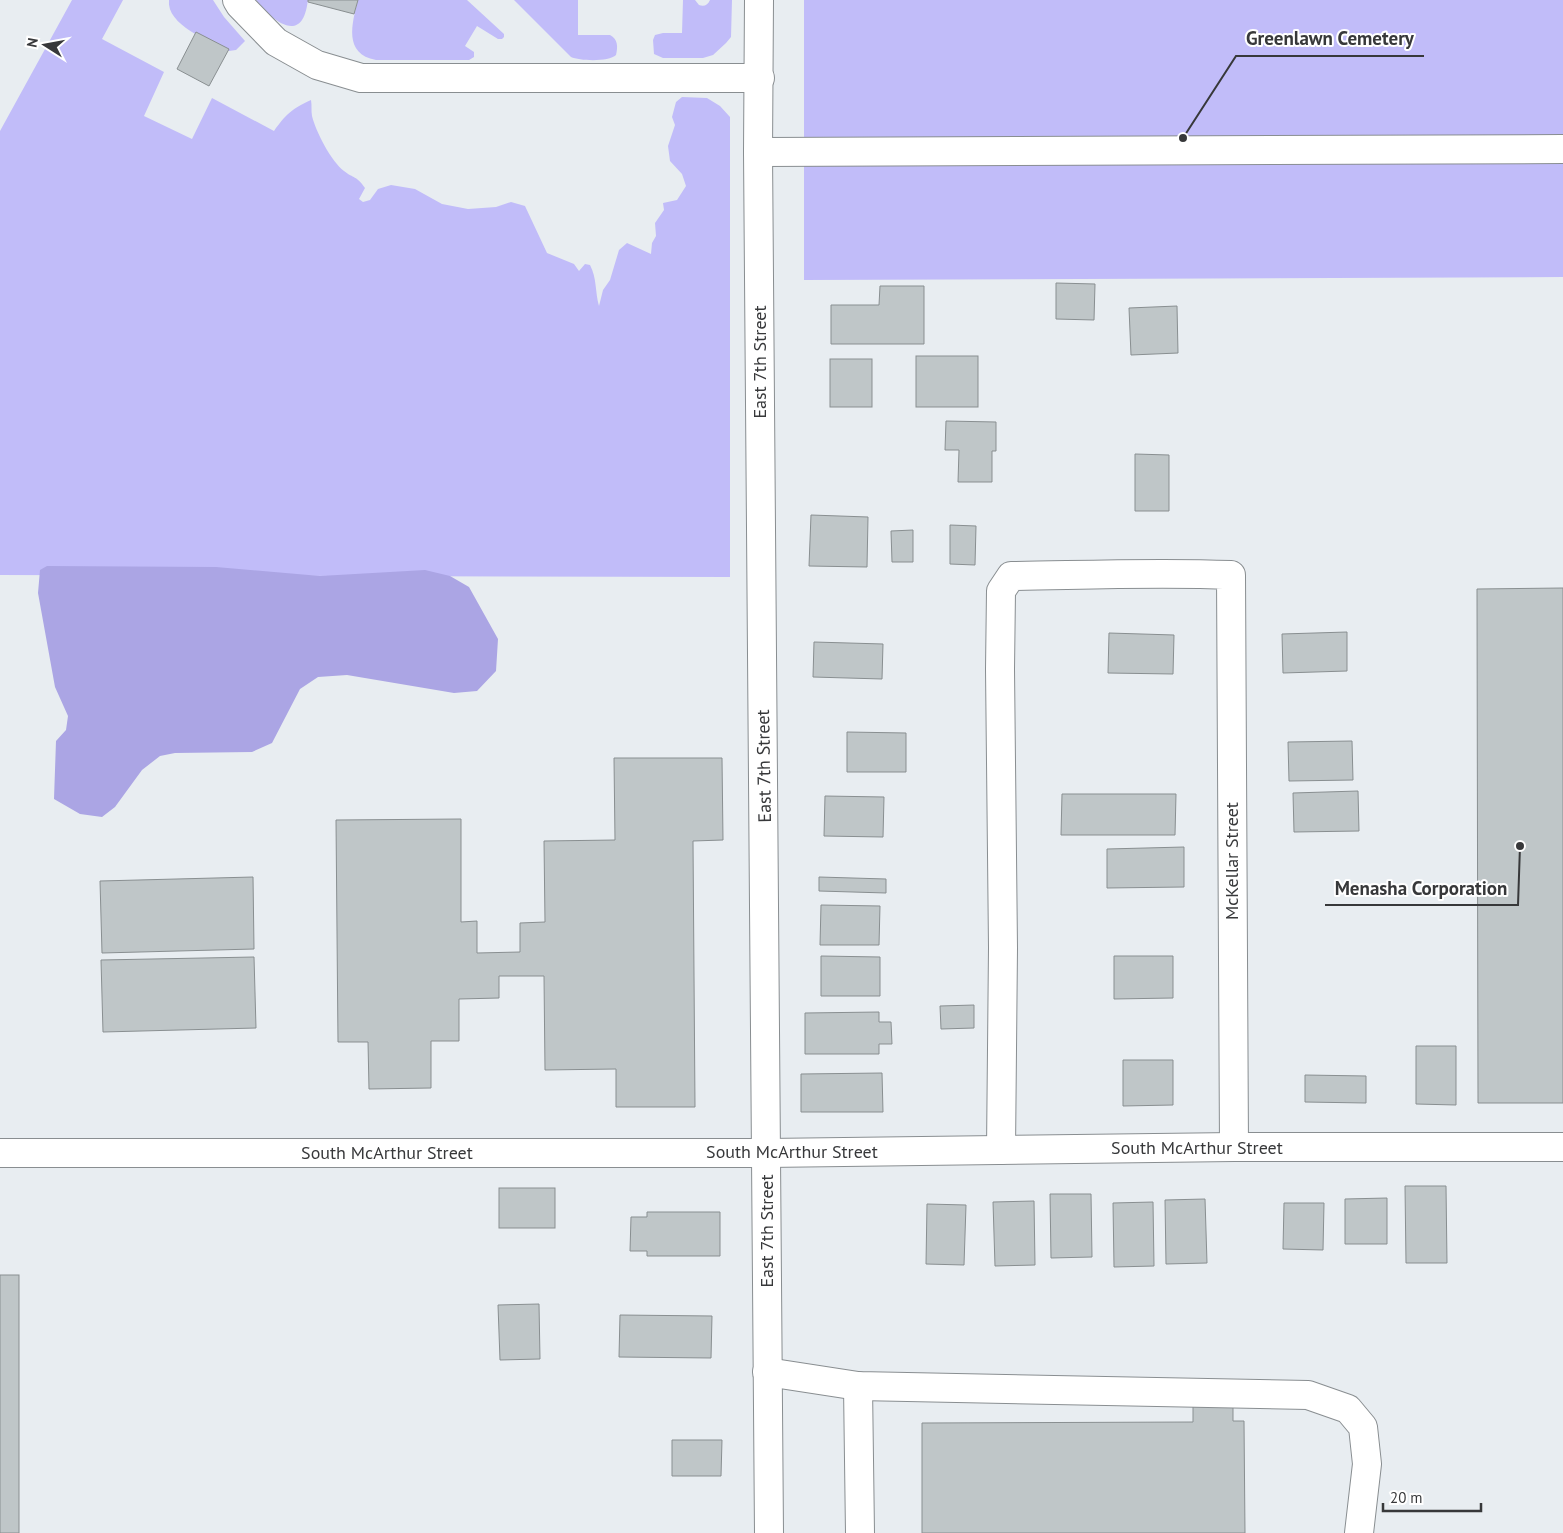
<svg xmlns="http://www.w3.org/2000/svg" width="1563" height="1533" font-family="'PT Sans',sans-serif">
<rect width="100%" height="100%" fill="#e8edf1"/>
<g fill="#c1bcf9">
<path d="M72,0H123L102,39L164,72L144,116L192,139L212,98L274,131C285,115 293,108 311,100C312,105 311,111 312,116C316,132 331,161 344,171C354,179 356,175 365,188L359,199L363,202L370,200L378,189L391,185L415,189L442,204L468,209L496,207L511,202L525,206L547,253L574,264L579,271L585,264L590,265C597,278 595,292 599,306L603,290L610,280L619,250L627,243L651,254L652,243L656,236L655,223L664,210L663,203L677,200L686,186L682,174L670,161L668,146L675,125L672,117L676,102L682,97L707,98L720,106L730,117V577L0,575V131Z"/>
<path d="M169,0H213L224,17L245,41L236,50L229,51C210,41 166,25 169,0Z"/>
<path d="M256,0H308C307,6 306,14 302,20C290,38 264,11 256,0Z"/>
<path d="M358,0H467L504,34V37L502,39H498L477,26L465,46L474,52V57L469,60H376C343,54 352,23 358,0Z"/>
<path d="M514,0H578V35H610C618,39 618,47 616,55C609,62 580,61 571,57Z"/>
<path d="M683,0H695L699,5C704,7 708,5 710,0H732L731,37L726,43L713,55L703,58H663L654,54L653,40L655,35L663,33H682Z"/>
<polygon points="804,0 1563,0 1563,277 804,280"/>
</g>
<polygon fill="#aba5e4" points="47,566 216,567 320,576 425,570 450,576 469,587 498,639 496,671 477,691 454,693 347,675 318,677 300,689 272,743 252,752 175,753 160,756 142,770 115,807 102,817 80,814 54,799 56,741 66,730 68,716 55,687 38,593 40,570"/>
<g fill="#bfc6c8" stroke="#898f91">
<polygon points="308,0 358,0 354,14 308,2"/>
<polygon points="196,32 229,49 209,86 177,69"/>
<polygon points="1056,283 1095,284 1094,320 1056,319"/>
<polygon points="880,286 924,286 924,344 831,344 831,305 879,305"/>
<polygon points="1177,306 1178,353 1131,355 1129,308"/>
<rect x="916" y="356" width="62" height="51"/>
<rect x="830" y="359" width="42" height="48"/>
<polygon points="946,421 996,422 996,451 992,451 992,482 958,482 959,450 945,450"/>
<polygon points="1135,454 1169,455 1169,511 1135,511"/>
<polygon points="811,515 868,517 867,567 809,566"/>
<polygon points="950,525 976,526 975,565 950,564"/>
<polygon points="913,530 913,562 892,562 891,531"/>
<polygon points="1563,588 1563,1103 1478,1103 1477,589"/>
<polygon points="1347,632 1347,671 1283,673 1282,634"/>
<polygon points="1109,633 1174,635 1173,674 1108,673"/>
<polygon points="814,642 883,644 882,679 813,677"/>
<polygon points="847,732 906,733 906,772 847,772"/>
<polygon points="1352,741 1353,780 1289,781 1288,742"/>
<polygon points="614,758 722,758 723,840 693,841 695,1107 616,1107 616,1069 545,1070 544,976 499,976 499,998 459,999 459,1041 431,1041 431,1088 369,1089 368,1042 338,1042 336,820 461,819 461,922 477,921 477,953 520,952 520,923 545,922 544,841 615,840"/>
<polygon points="1358,791 1359,831 1294,832 1293,793"/>
<polygon points="1062,794 1176,794 1175,835 1061,835"/>
<polygon points="825,796 884,797 883,837 824,836"/>
<polygon points="1184,847 1184,887 1107,888 1107,849"/>
<polygon points="253,877 254,949 102,953 100,881"/>
<polygon points="819,877 886,879 886,893 819,891"/>
<polygon points="821,905 880,906 879,945 820,945"/>
<polygon points="821,956 880,957 880,996 821,996"/>
<polygon points="1114,956 1173,956 1173,998 1114,999"/>
<polygon points="254,957 256,1028 103,1032 101,960"/>
<polygon points="974,1005 974,1028 941,1029 940,1006"/>
<polygon points="879,1012 879,1022 891,1022 892,1044 879,1044 879,1054 805,1054 805,1013"/>
<polygon points="1416,1046 1456,1046 1456,1105 1416,1104"/>
<polygon points="1123,1060 1173,1060 1173,1105 1123,1106"/>
<polygon points="882,1073 883,1112 801,1112 801,1074"/>
<polygon points="1305,1075 1366,1076 1366,1103 1305,1102"/>
<polygon points="1405,1186 1446,1186 1447,1263 1406,1263"/>
<rect x="499" y="1188" width="56" height="40"/>
<polygon points="1050,1194 1091,1194 1092,1257 1051,1258"/>
<polygon points="1387,1198 1387,1244 1345,1244 1345,1199"/>
<polygon points="1205,1199 1207,1263 1166,1264 1165,1200"/>
<polygon points="1034,1201 1035,1265 995,1266 993,1202"/>
<polygon points="1153,1202 1154,1266 1114,1267 1113,1203"/>
<polygon points="1284,1203 1324,1203 1323,1250 1283,1249"/>
<polygon points="927,1204 966,1205 964,1265 926,1264"/>
<polygon points="647,1212 720,1212 720,1256 647,1256 647,1251 630,1251 631,1217 647,1217"/>
<rect x="0" y="1275" width="19" height="258"/>
<polygon points="539,1304 540,1359 500,1360 498,1305"/>
<polygon points="620,1315 712,1316 711,1358 619,1357"/>
<polygon points="1193,1405 1233,1405 1233,1421 1244,1421 1245,1533 922,1533 922,1423 1193,1422"/>
<polygon points="672,1440 722,1440 721,1476 672,1476"/>
</g>
<g fill="none" stroke-linecap="round" stroke-linejoin="round">
<g stroke="#898e91" stroke-width="30">
<g id="minor">
<polyline points="237,0 240,5 276,42 317,65 361,78 760,78"/>
<polyline points="759,0 758,152 769,1533"/>
<polyline points="758,152 1563,149"/>
<path d="M1001,1150L1003,948L1000,669L1001,591L1011,576C1085,575 1158,572 1231,575L1234,1147"/>
<polyline points="0,1153 767,1153 1234,1147 1563,1147"/>
<polyline points="767,1372 858,1386 1308,1395 1348,1409 1363,1427 1367,1464 1359,1533"/>
<polyline points="858,1386 860,1533"/>
</g>
</g>
<use href="#minor" stroke="#fff" stroke-width="28"/>
</g>
<g text-anchor="middle" stroke-width="4" stroke-linejoin="round" paint-order="stroke">
<g font-size="18" fill="#37383a" stroke="#fff">
<text transform="translate(760 362) rotate(-90)" y="6">East 7th Street</text>
<text transform="translate(764 766) rotate(-91)" y="6">East 7th Street</text>
<text transform="translate(1232 861) rotate(-90)" y="6">McKellar Street</text>
<text x="1197" y="1154">South McArthur Street</text>
<text x="792" y="1158">South McArthur Street</text>
<text x="387" y="1159">South McArthur Street</text>
<text transform="translate(767 1231) rotate(-90)" y="6">East 7th Street</text>
</g>
</g>
<path fill="none" stroke="#37383a" stroke-width="2" d="M1183 138L1236 56H1424M1520 846L1518 905H1325"/>
<g fill="#37383a" stroke="#fff" stroke-width="2">
<circle cx="1183" cy="138" r="5"/>
<circle cx="1520" cy="846" r="5"/>
</g>
<g font-size="19" text-anchor="middle" font-weight="bold" fill="#37383a" stroke="#fff" stroke-width="4" stroke-linejoin="round" paint-order="stroke">
<text x="1330" y="45">Greenlawn Cemetery</text>
<text x="1421" y="895">Menasha Corporation</text>
</g>
<g transform="translate(45 45) rotate(281)" stroke="#ffffff" stroke-width="4" paint-order="stroke">
<path d="M0-4L9 19L0 12L-9 19Z" fill="#37383a"/>
<text y="-8" font-size="14" font-weight="bold" text-anchor="middle" fill="#37383a">N</text>
</g>
<path d="M1383 1503v8h98v-8" fill="none" stroke="#37383a" stroke-width="2.5"/>
<text x="1390" y="1503" font-size="15" fill="#37383a" stroke="#ffffff" stroke-width="4" paint-order="stroke">20 m</text>
</svg>
